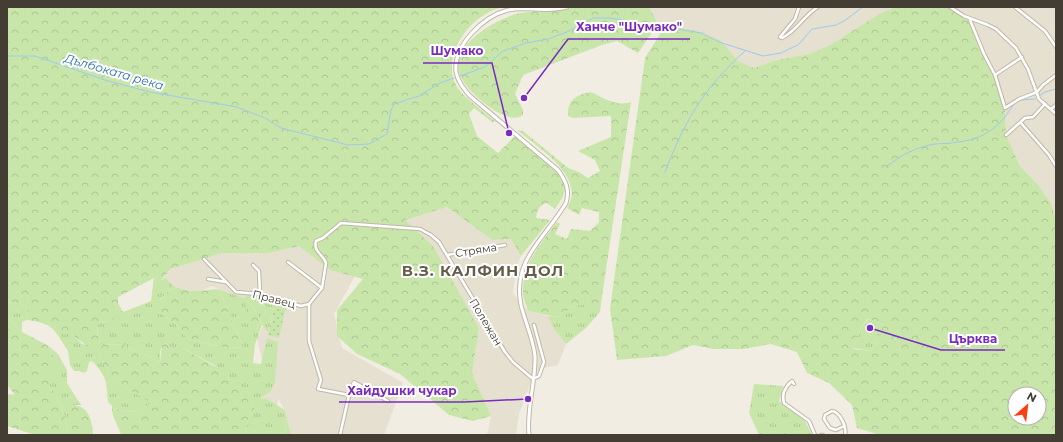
<svg xmlns="http://www.w3.org/2000/svg" width="1063" height="442" font-family="Montserrat,sans-serif">
<defs>
<pattern id="grass-tufts" width="24" height="20" patternUnits="userSpaceOnUse"><rect width="24" height="20" fill="#c9e6aa"/><path d="M3 7l-1-3M5 7V3M7 7l1-3M15 17l-1-3M17 17v-4M19 17l1-3" fill="none" stroke="#aec693"/></pattern>
<pattern id="forest-crowns" width="20" height="18" patternUnits="userSpaceOnUse"><rect width="20" height="18" fill="#c9e6aa"/><path d="M2 6a3 3 0 1 1 6 0M12 15a3 3 0 1 1 6 0" fill="none" stroke="#aec693"/></pattern>
<pattern id="park-dots" width="8" height="8" patternUnits="userSpaceOnUse"><rect width="8" height="8" fill="#c9e6aa"/><path d="M2 2h.1M6 6h.1" fill="none" stroke="#aec693" stroke-width="1.8" stroke-linecap="round"/></pattern>
</defs>
<rect width="100%" height="100%" fill="#f1ede2"/>
<g fill="#e5e0d0">
<polygon points="649,7 896,7 879,14 830,45 809,54 776,60 754,68 738,61 719,40 658,24"/>
<polygon points="950,7 1056,7 1056,220 1051,203 1038,185 1020,166 1006,135 1005,108"/>
<polygon points="447,207 492,240 511,239 521,256 516,269 513,293 528,311 548,316 553,328 566,344 558,365 539,369 529,387 519,414 516,435 487,435 491,416 472,373 479,328 404,219"/>
<polygon points="298,241 356,274 334,314 342,348 403,383 384,435 291,435 285,410 278,399 273,435 254,434 260,385 266,378 257,338 270,312 212,286 197,293 176,292 163,273 187,256"/>
</g>
<g fill="url(#grass-tufts)" fill-rule="evenodd">
<path d="M154,277L162,280L165,277L173,286L160,300L158,312L165,316L171,322L175,323L188,339L227,348L243,347L223,298L217,289L244,298L247,295H251L276,300L268,332L262,325L255,344L253,363L261,364L267,338L278,342L275,382L271,391L260,398L267,399L285,410L287,422L284,432L271,435L254,431L253,435H246L248,419L255,408L214,365L183,348L173,350L166,343L162,345L160,352V362L121,344L102,345C97,338 96,330 99,322L110,321L118,314L151,301ZM245,299L254,308L262,324H258L256,329Z"/>
<polygon points="14,302 25,305 28,312 27,320 22,322 22,332 7,317 7,303"/>
<path d="M601,303L600,312L586,328L566,344L553,328L548,316C567,319 560,312 572,306C581,302 592,303 601,303Z"/>
<polygon points="869,319 883,324 877,341 871,351 853,348 861,327"/>
<path d="M57,334H72L82,344L90,346L97,353L117,383L153,403L135,412L112,409V406L108,402C106,380 107,377 92,361L89,362L87,371L84,373L79,371H74L70,365L68,351Z"/>
<path d="M47,345L58,354L67,370V383L81,405H74L73,435H68C69,415 53,393 44,375L54,357Z"/>
<polygon points="754,384 783,386 779,401 804,419 812,435 759,435 749,413"/>
</g>
<g fill="url(#forest-crowns)" fill-rule="evenodd">
<path d="M7,7H504C471,13 439,56 457,87C463,97 487,114 496,122H492L474,108L469,114L477,136L498,153L515,136C526,146 564,172 565,187C565,195 560,202 555,209L547,203C539,205 537,211 536,218L550,220L521,256L511,239L492,240L447,207L405,220L433,246L479,328L472,373L491,416L473,421L449,415L400,374L357,354L337,336V310L363,279L330,270L299,246L268,253H222L170,269L159,283L154,278L118,297V303L123,312L110,321L99,322C96,330 97,338 102,345L121,344L160,362L162,345L166,343L173,350L178,347L183,348L219,369L255,408L248,419L246,435H121C119,426 112,418 112,409L135,412L152,403L117,383L112,377L106,378C107,353 86,348 72,334H57C49,323 41,322 27,320L28,312L25,305L14,302L7,303Z"/>
<path d="M573,7H649L658,24L638,53L617,41L602,45L523,75L515,94L523,110V115C508,128 467,92 461,77C446,47 496,18 520,13C535,11 551,11 566,10Z"/>
<path d="M896,7H950L970,19L973,30L995,75L1005,108L1006,135L1020,166L1038,185L1051,203L1056,220V435H880L857,428L852,405L829,383L807,373L797,352L771,344L743,349H714L693,345L666,356L617,360L610,309L645,58L665,26L692,30L720,40L738,61L754,68L776,60L809,54L830,45L879,14ZM868,319L883,324L877,341L871,351L853,349L861,327ZM1015,394H1039V418H1015Z"/>
<path d="M591,92C603,98 617,107 631,102L601,303L571,306L563,316L556,317L528,311C526,305 523,298 523,292C522,264 541,243 557,222L560,224L555,234L567,239L571,229L590,231L599,222V212L582,208L579,215L567,208C569,204 572,198 572,194C572,168 536,146 517,130L523,131L568,168L579,172L588,178L600,171L595,160L578,151L611,137V116L573,118L568,116C567,100 576,95 591,92Z"/>
<path d="M173,286C187,293 201,291 217,289L223,298L243,347L227,348L188,339L175,323L171,322L165,316L158,312L156,305Z"/>
<polygon points="244,298 254,308 262,325 258,324 255,332 251,331"/>
<path d="M7,317L22,332L47,345L58,364L54,372L45,375C53,394 69,415 68,435H35L7,426V394L15,395L7,385Z"/>
<path d="M73,405C89,406 92,421 93,435H73L68,407Z"/>
<polygon points="285,410 291,435 253,435 254,431 271,435 284,432 287,422"/>
</g>
<polygon fill="url(#park-dots)" points="276,300 287,303 279,338 268,335"/>
<g fill="none" stroke-linecap="round" stroke-linejoin="round">
<g stroke="#9dcaef" stroke-width="1">
<polyline points="7,56 35,56 108,81 150,92 237,107 265,118 281,128 348,145 369,144 387,134 391,110 394,104 419,96 440,83 485,67 503,51 526,43 548,39 567,32 593,18 610,18 702,33 719,42 763,56 781,53 789,49 798,45 812,29 836,25 844,21 863,7"/>
<polyline points="1039,96 1045,92 1056,89"/>
<polyline points="1016,102 1021,100 1035,99"/>
<path d="M886,167C899,157 910,150 926,146C934,143 943,144 951,143C982,140 997,131 1014,104"/>
<path d="M665,172C685,120 704,88 745,51"/>
</g>
<g stroke="#bfb8a8" stroke-width="4.5">
<g id="minor">
<polyline points="950,7 964,16 988,25 996,29 1016,48 1028,69 1039,99 1056,114"/>
<polyline points="1015,7 1045,31 1056,47"/>
<polyline points="970,20 984,54 995,75 1005,108 1019,99 1037,92 1043,85 1056,75"/>
<path d="M780,37L782,38C797,31 804,15 818,7"/>
<polyline points="780,37 795,19 799,7"/>
<polyline points="995,75 1022,57"/>
<polyline points="1051,109 1056,105"/>
<polyline points="1021,123 1049,155 1056,166"/>
<polyline points="1006,135 1025,118 1033,117 1045,104"/>
<polyline points="447,255 505,245"/>
<polyline points="204,259 236,292 260,294 301,306 309,304"/>
<polyline points="288,262 322,288"/>
<polyline points="253,265 259,271 260,294"/>
<polyline points="208,279 226,282"/>
<path d="M794,384L792,381C785,387 781,394 784,403L809,421L815,435"/>
<path d="M349,395L318,389L321,380L309,341V304L322,288L326,263C323,254 313,252 316,241L323,238L341,223L420,229L431,235L439,242L505,352L513,362L533,379L539,376L544,362L534,325"/>
<path d="M844,426L836,430L830,428L824,419L825,415L832,411C840,412 847,427 845,435"/>
<polyline points="340,435 349,395 354,382 388,401"/>
<polyline points="821,435 823,435"/>
</g>
</g>
<g stroke="#bfb8a8" stroke-width="5">
<path id="tertiary" d="M529,435C526,409 536,382 535,356C533,338 525,322 521,305C512,259 545,239 566,203C570,190 566,181 558,170L470,96C464,89 458,82 456,72C453,45 484,16 508,10C528,6 547,13 567,7"/>
</g>
<use href="#minor" stroke="#fff" stroke-width="2.5"/>
<use href="#tertiary" stroke="#fff" stroke-width="3"/>
</g>
<g text-anchor="middle" stroke-width="4" stroke-linejoin="round" paint-order="stroke">
<g font-size="11" fill="#433d33" stroke="#fff">
<text transform="translate(476 250) rotate(-9)" y="4">Стряма</text>
<text transform="translate(274 299) rotate(14)" y="4">Правец</text>
<text transform="translate(486 322) rotate(59)" y="4">Полежан</text>
</g>
<g font-size="12" font-style="italic" fill="#2d71ad" stroke="#fff">
<text transform="translate(114 72) rotate(16)" y="4">Дълбоката река</text>
</g>
<g font-size="15" font-weight="bold" letter-spacing="1" fill="#655c4a" stroke="#fff">
<text x="483" y="276">В.З. КАЛФИН ДОЛ</text>
</g>
</g>
<path fill="none" stroke="#7b2cbf" stroke-width="1.5" d="M524 98L568 39H690M509 133L492 63H423M870 328L941 350H1005M528 399L465 402H339"/>
<g fill="#7b2cbf" stroke="#fff" stroke-width="1.5">
<circle cx="524" cy="98" r="4"/>
<circle cx="509" cy="133" r="4"/>
<circle cx="870" cy="328" r="4"/>
<circle cx="528" cy="399" r="4"/>
</g>
<g font-size="12" text-anchor="middle" font-weight="bold" fill="#7b2cbf" stroke="#fff" stroke-width="4" stroke-linejoin="round" paint-order="stroke">
<text x="629" y="31">Ханче "Шумако"</text>
<text x="457" y="55">Шумако</text>
<text x="973" y="343">Църква</text>
<text x="402" y="395">Хайдушки чукар</text>
</g>
<rect width="1063" height="442" fill="none" stroke="#433d33" stroke-width="16"/>
<g transform="translate(1027 406) rotate(28)"><circle r="19" fill="#ffffff" stroke="#b4b1ad"/>
<path d="M0-3L7 15L0 10L-7 15Z" fill="#fa3e11"/>
<text y="-6" font-size="11" font-weight="bold" text-anchor="middle" fill="#433d33">N</text>
</g>
</svg>
